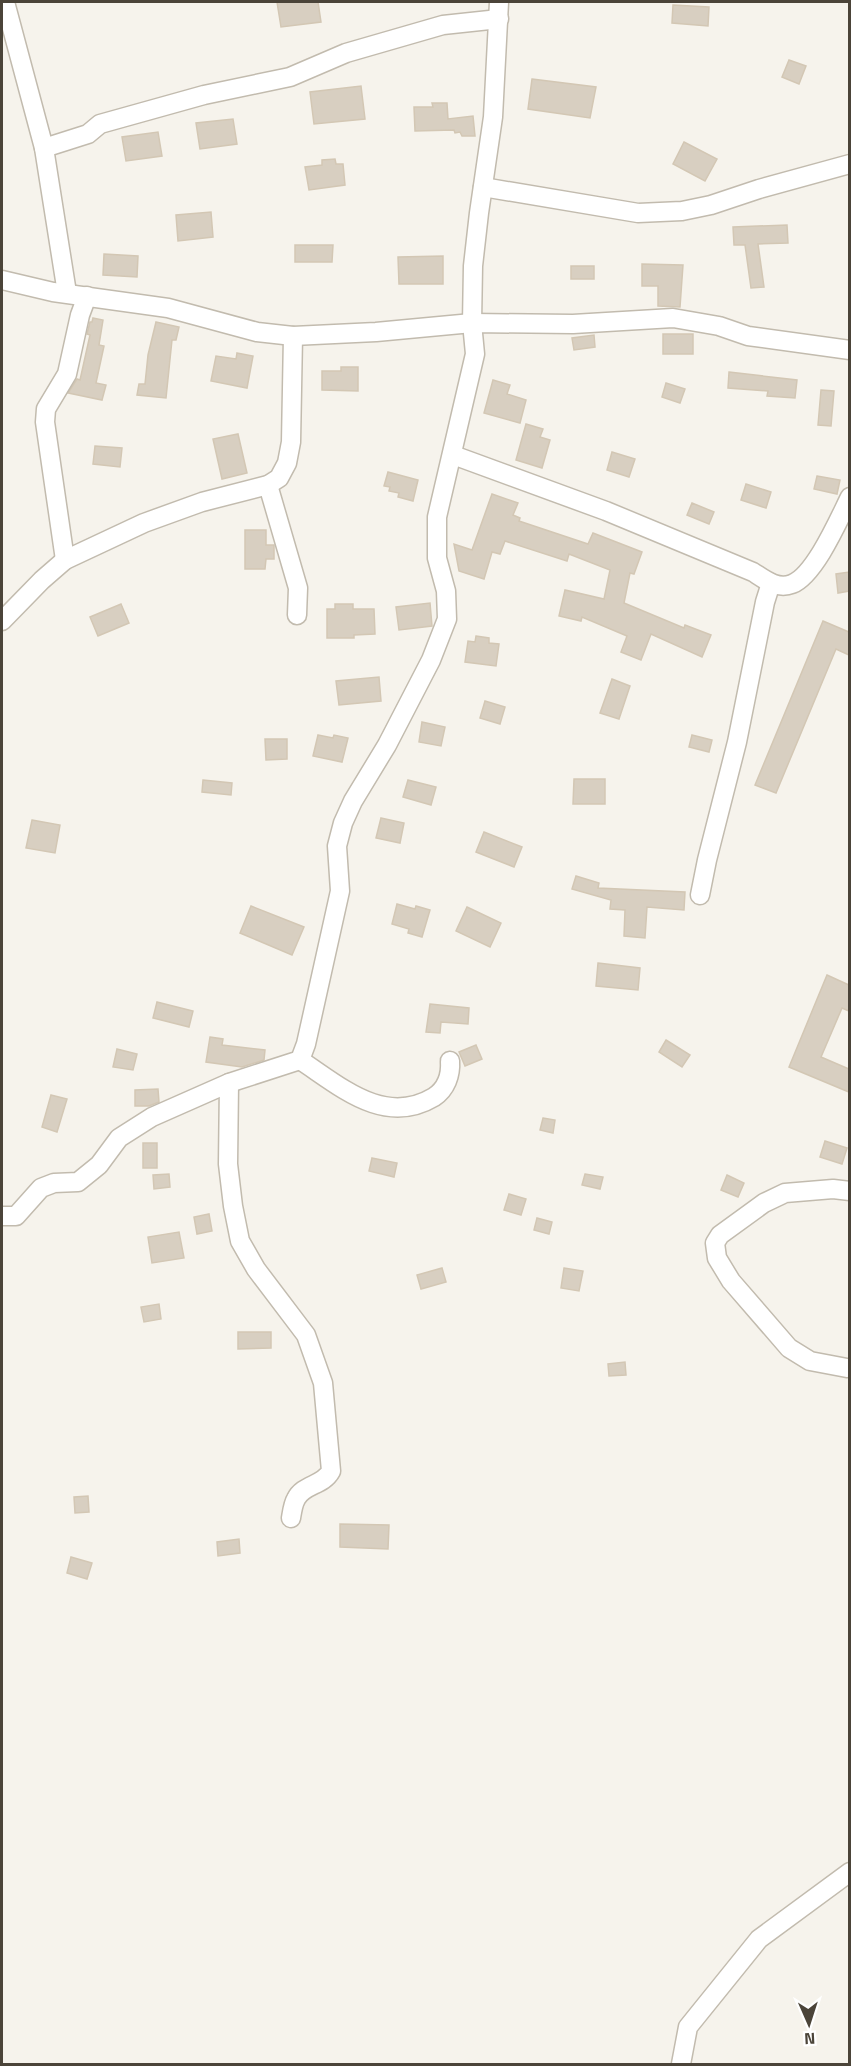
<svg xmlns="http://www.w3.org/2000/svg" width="851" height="2066" font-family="'Titillium Web',sans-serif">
<rect width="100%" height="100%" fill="#f6f3ec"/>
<g fill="#d8cfc1" stroke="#d3c7b4" stroke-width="1.5">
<polygon points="277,2 318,2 321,22 281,27"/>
<polygon points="673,5 709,7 708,26 672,23"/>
<polygon points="789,60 806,66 799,84 782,77"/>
<polygon points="532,79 596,87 590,118 528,109"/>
<polygon points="361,86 365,119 314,124 310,92"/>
<polygon points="432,103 447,103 448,119 473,116 475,136 462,136 460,132 455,133 454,130 415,131 414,107 433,107"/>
<polygon points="233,119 237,144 200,149 196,123"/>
<polygon points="158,132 162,156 126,161 122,137"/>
<polygon points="684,142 717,159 705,181 673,164"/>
<polygon points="335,159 336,164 343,164 345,185 309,190 305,167 322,165 322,160"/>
<polygon points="211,212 213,237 178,241 176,215"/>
<polygon points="787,225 788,243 758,244 764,287 751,288 745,245 734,245 733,227"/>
<polygon points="295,245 333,245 332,262 295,262"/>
<polygon points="104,254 138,256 137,277 103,275"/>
<polygon points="443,256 443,284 399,284 398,257"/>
<polygon points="642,264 683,265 680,307 658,306 658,286 642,286"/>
<rect x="571" y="266" width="23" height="13"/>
<polygon points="93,318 103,320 99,345 104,346 96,383 106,385 102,400 68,393 77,379 80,380 90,335 87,334 90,322 92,322"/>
<polygon points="156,322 179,327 176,340 172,340 166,398 137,395 139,384 145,384 148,355"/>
<rect x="663" y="334" width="30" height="20"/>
<polygon points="594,335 595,347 574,350 572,338"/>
<polygon points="237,353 253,356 247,388 211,381 216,356 236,359"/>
<polygon points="341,367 358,367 358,391 322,390 322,371 341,371"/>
<polygon points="729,372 797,380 795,398 767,396 768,391 728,388"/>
<polygon points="493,380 510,385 507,394 526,400 520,423 484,413"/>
<polygon points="666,383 685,389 680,403 662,397"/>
<polygon points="821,390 834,391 831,426 818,425"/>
<polygon points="526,424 543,429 540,437 550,440 542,468 516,460"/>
<polygon points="238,434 247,473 222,479 213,439"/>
<polygon points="95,446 122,448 120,467 93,464"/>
<polygon points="612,452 635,459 629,477 607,470"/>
<polygon points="388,472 418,480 413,501 398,497 399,493 389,491 390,487 384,486"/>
<polygon points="817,476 840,480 837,494 814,489"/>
<polygon points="746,484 771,492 766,508 741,500"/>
<polygon points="492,494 518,503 513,515 520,518 519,521 588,544 593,533 642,552 634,574 630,573 624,603 684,628 685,625 711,635 702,657 651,634 641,660 621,652 627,636 582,617 581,621 559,616 565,590 604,599 610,570 569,554 567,561 505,541 500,554 492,552 484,579 459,571 454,544 472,550"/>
<polygon points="692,503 714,512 709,524 687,515"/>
<polygon points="245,530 266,530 266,545 274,545 274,559 266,559 265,569 245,569"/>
<polygon points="849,572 849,591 838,593 836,574"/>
<polygon points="430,603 432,626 399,630 396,607"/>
<polygon points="121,604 129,623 98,636 90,617"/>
<polygon points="335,604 353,604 353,609 374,609 375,634 354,635 354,638 327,638 327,609 335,609"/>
<polygon points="823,621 849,632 849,655 836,649 776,793 755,785"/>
<polygon points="476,636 489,638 489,643 499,644 496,666 465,662 468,641 475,642"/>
<polygon points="379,677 381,701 339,705 336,681"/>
<polygon points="612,679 630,686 619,719 600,713"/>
<polygon points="485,701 505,707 500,724 480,718"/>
<polygon points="422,722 445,727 441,746 419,742"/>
<polygon points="318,735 333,738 334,735 348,738 342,762 313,756"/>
<polygon points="692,735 712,740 709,752 689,747"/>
<polygon points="265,739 287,739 287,759 266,760"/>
<polygon points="574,779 605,779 605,804 573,804"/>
<polygon points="203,780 232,783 231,795 202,792"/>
<polygon points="408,780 436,787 431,805 403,797"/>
<polygon points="381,818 404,823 400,843 376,838"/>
<polygon points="32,820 60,825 55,853 26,848"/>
<polygon points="484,832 522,847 514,867 476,852"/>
<polygon points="576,876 599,883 598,888 685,892 684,910 647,907 645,938 624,936 625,910 610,909 611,900 572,889"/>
<polygon points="397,904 415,909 416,906 430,910 422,937 408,933 409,929 392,924"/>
<polygon points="251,906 304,927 292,955 240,933"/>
<polygon points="467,907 501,923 490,947 456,931"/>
<polygon points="598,963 640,968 638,990 596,986"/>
<polygon points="827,975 849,985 849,1011 842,1008 821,1057 849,1069 849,1092 789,1067"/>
<polygon points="157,1002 193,1011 189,1027 153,1018"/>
<polygon points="430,1004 469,1008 468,1024 441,1022 440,1033 426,1032"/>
<polygon points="210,1037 223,1039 222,1045 265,1050 264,1060 242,1067 206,1062"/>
<polygon points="666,1040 690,1055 682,1067 659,1052"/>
<polygon points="476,1045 482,1059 465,1066 459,1052"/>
<polygon points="117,1049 137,1054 133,1070 113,1067"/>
<polygon points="158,1089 159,1102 149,1106 135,1106 135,1090"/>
<polygon points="51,1095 67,1099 57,1132 42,1127"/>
<polygon points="543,1118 555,1120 553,1133 540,1130"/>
<polygon points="825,1141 847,1148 842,1164 820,1157"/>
<rect x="143" y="1143" width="14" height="25"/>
<polygon points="372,1158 397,1163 394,1177 369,1171"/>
<polygon points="169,1174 170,1187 154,1189 153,1175"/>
<polygon points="585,1174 603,1177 600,1189 582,1185"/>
<polygon points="727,1175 744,1183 738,1197 721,1190"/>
<polygon points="509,1194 526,1199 521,1215 504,1210"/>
<polygon points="209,1214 212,1231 197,1234 194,1217"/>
<polygon points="537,1218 552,1222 549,1234 534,1230"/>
<polygon points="179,1232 184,1258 152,1263 148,1237"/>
<polygon points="442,1268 446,1282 421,1289 417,1275"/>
<polygon points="564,1268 583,1271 579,1291 561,1288"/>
<polygon points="159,1304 161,1319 144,1322 141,1307"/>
<polygon points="238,1332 271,1332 271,1348 238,1349"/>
<polygon points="625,1362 626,1375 609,1376 608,1364"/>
<polygon points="88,1496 89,1512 75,1513 74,1497"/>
<polygon points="340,1524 389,1525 388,1549 340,1547"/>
<polygon points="239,1539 240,1553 218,1556 217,1542"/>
<polygon points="71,1557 92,1563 87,1579 67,1573"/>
</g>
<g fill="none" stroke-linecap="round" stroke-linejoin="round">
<g stroke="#c2bbae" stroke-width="21">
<g id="minor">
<polyline points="5,2 44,148 67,293"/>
<polyline points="44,148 88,134 100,124 204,95 290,77 346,53 443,25 499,19"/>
<polyline points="483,187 638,213 682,211 711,205 759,189 850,164"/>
<polyline points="2,280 53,292 168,308 257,332 293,336 376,332 472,323 573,324 673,318 719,326 748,336 850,350"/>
<path d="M453,455L606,511L753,572C764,579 777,590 792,584C815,575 839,519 850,497"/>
<polyline points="268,485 298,588 297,615"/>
<polyline points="65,560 45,422 46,409 67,374 80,315 87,296"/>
<polyline points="2,621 42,580 65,560 144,523 202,502 268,485 279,478 287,463 291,442 293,336"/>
<polyline points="700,895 707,860 737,742 765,602 771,583"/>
<path d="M300,1060C340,1086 384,1127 434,1097C446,1089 451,1075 450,1061"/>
<path d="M229,1083L228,1164L233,1206L240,1241L256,1269L306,1335L323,1383L331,1471C323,1486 303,1484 296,1499C293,1504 292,1512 291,1518"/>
<polyline points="2,1216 16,1216 41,1188 54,1183 78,1182 99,1165 119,1138 152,1117 229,1083 300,1060 306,1044 340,891 337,846 343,823 353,801 387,745 431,660 447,619 446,591 437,558 437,517 475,354 472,323 473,266 479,213 493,117 499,2"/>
<polyline points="847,1368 810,1361 789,1348 731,1281 717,1258 715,1243 720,1235 764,1203 785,1193 833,1189 850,1191"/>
<polyline points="681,2064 688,2027 759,1939 850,1872"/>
</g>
</g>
<use href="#minor" stroke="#fff" stroke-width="18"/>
</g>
<rect width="851" height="2066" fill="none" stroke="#4b4439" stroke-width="6"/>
<g transform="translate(809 2024) rotate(177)" stroke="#ffffff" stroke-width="4.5" paint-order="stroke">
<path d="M0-4.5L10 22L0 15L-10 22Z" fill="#4b4439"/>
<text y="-9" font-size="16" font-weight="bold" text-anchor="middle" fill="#4b4439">N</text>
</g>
</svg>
